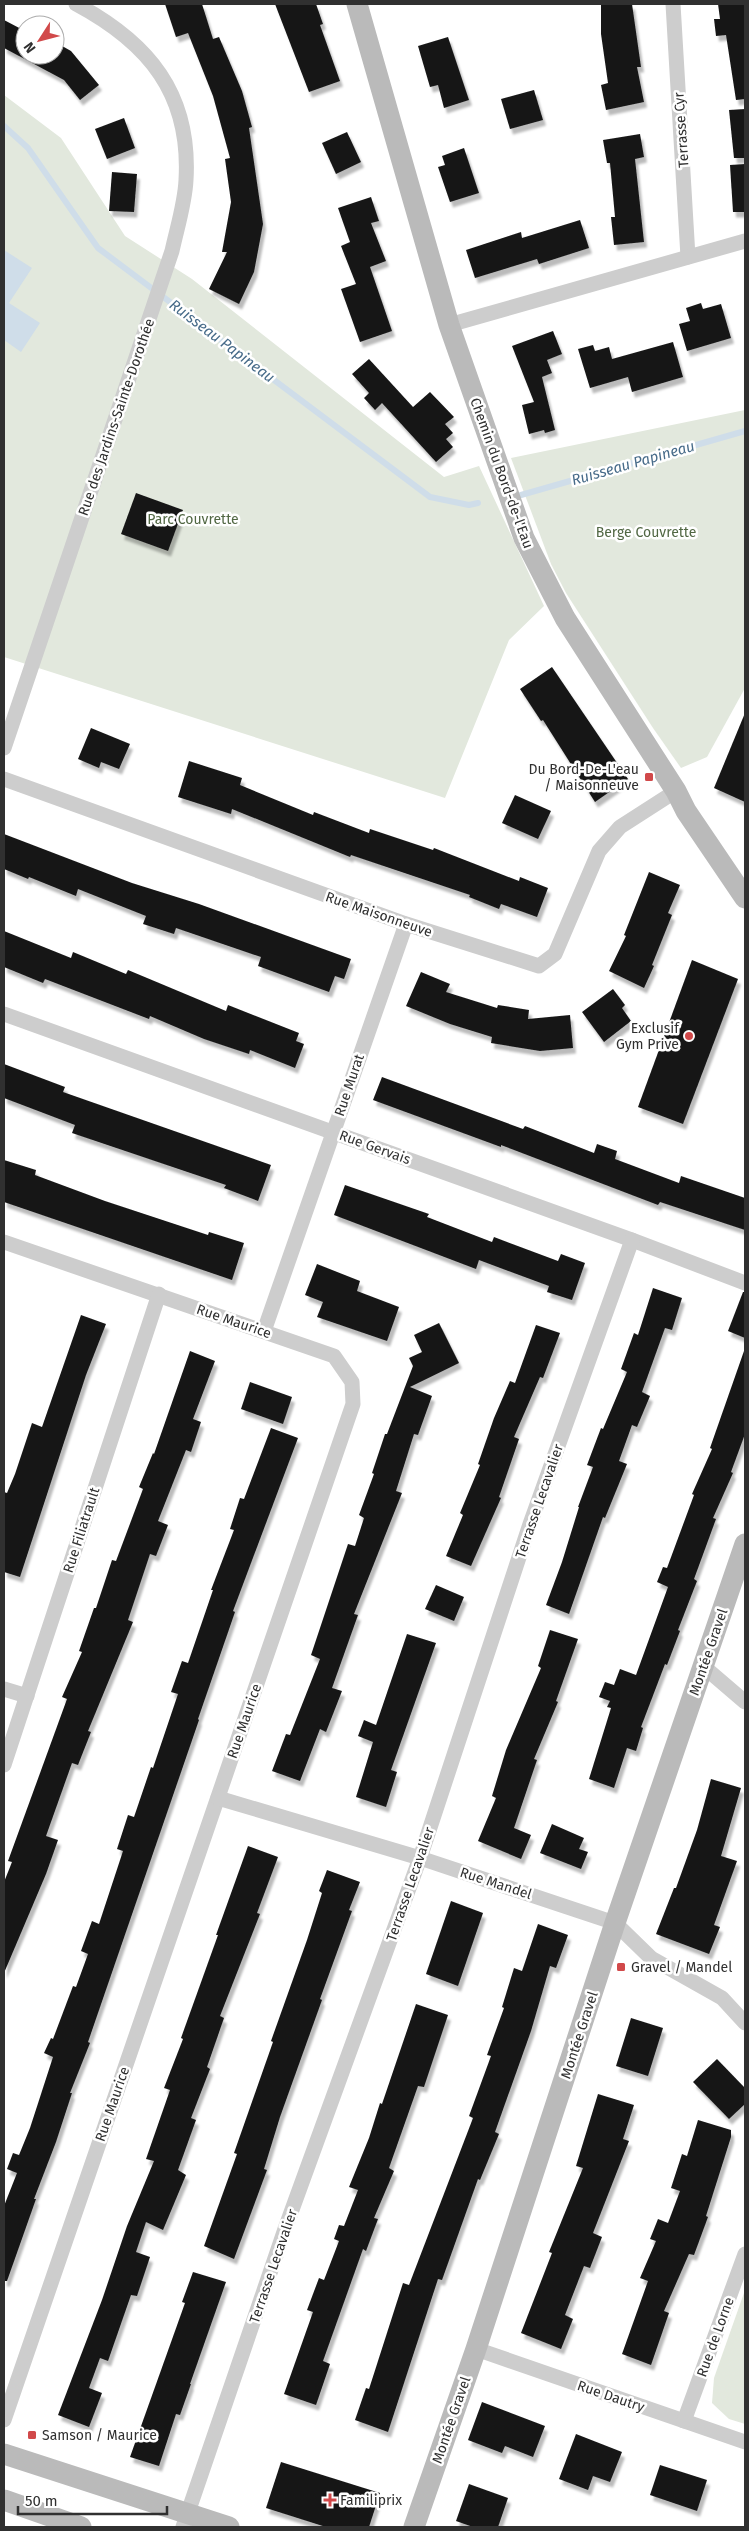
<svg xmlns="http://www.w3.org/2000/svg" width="749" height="2531" font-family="'Fira Sans',sans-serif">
<defs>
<filter id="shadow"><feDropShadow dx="3" dy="5.5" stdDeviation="1" flood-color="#0004"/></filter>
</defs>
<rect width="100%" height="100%" fill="#fff"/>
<g fill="#e2e8dd">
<polygon points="4,95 61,138 125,236 192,279 444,477 479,466 544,606 509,640 445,798 4,657"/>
<polygon points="745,410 745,688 707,757 681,768 653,728 566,593 551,564 511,458"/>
<polygon points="745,2290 745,2424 729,2419 712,2403 714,2378"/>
</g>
<polygon fill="#cfdde9" points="4,250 32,268 9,303 40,323 21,352 4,340"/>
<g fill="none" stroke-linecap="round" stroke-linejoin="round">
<g stroke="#cfdde9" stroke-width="6">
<polyline points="4,126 28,148 98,248 430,497 469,505 478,503"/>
<polyline points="521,495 745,431"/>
</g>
</g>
<g fill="#171717" filter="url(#shadow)">
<polygon points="165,4 202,4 213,39 219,37 242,91 252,127 249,128 263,224 254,272 239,304 209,289 227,252 222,252 231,202 225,159 230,158 213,96 188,33 176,37"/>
<polygon points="275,4 316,4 323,24 320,25 340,81 309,92"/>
<polygon points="601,4 632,4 641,67 637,67 644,102 606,110 601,85 608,83 601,34"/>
<polygon points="718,4 745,4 745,99 736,100 726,35 716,36 714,19 720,19"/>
<polygon points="4,20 25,31 25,55 55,55 55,42 71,51 99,85 80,100 64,80 4,48"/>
<polygon points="448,37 469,100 444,108 438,85 430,87 418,46"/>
<polygon points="534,90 543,120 510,129 501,99"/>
<polygon points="745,109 745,158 734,158 729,110"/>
<polygon points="124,118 135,148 107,159 95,129"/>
<polygon points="347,132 361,162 336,174 322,143"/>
<polygon points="640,134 644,157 635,159 644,242 614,245 611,217 615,217 610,163 607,163 603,140"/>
<polygon points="464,148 479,193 450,202 438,167 445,165 442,156"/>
<polygon points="745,164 745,212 733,212 730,165"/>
<polygon points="112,172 137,174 134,212 109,211"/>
<polygon points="371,197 379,221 371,223 386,261 370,267 392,331 360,342 341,289 356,284 341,246 350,242 338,208"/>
<polygon points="580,220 589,248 539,264 537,259 475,278 466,250 521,232 522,238"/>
<polygon points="701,303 703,309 721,304 731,338 687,351 679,324 690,321 686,308"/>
<polygon points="553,331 562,354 547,360 552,373 542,377 555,430 545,433 544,430 529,434 522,405 534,402 512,346"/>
<polygon points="673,342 683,377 632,392 628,377 590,388 578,349 593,345 595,351 609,347 612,359"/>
<polygon points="369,359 413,407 430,392 454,417 445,424 453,433 446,439 453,447 436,462 382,403 375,410 364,398 369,393 352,374"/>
<polygon points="136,493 183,510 168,551 121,534"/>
<polygon points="552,667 628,779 595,802 543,720 541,721 520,689"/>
<polygon points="745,713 745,802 714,788"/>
<polygon points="91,728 130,744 119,769 101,762 99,768 78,759"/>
<polygon points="189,761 242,778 240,785 313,815 314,812 369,833 370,829 433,850 434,848 519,881 520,877 548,888 537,917 501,904 499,909 469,897 470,895 351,855 350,857 232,809 231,814 178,797"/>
<polygon points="515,795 551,811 538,839 502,823"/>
<polygon points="4,834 132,883 199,904 351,959 344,979 335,976 329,992 258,966 261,957 176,928 174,934 143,924 146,916 78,889 76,896 29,877 28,879 4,869"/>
<polygon points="649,872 680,885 668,913 672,915 652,965 654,966 644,988 609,971 626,936 624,935"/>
<polygon points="4,931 71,958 73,952 126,974 128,970 226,1011 228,1005 299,1033 296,1041 304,1044 295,1068 250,1050 249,1054 204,1039 150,1016 149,1019 45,979 43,983 4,967"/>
<polygon points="692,960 738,979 683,1124 638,1107"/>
<polygon points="421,972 450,984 446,992 497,1008 498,1005 529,1010 528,1019 570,1015 573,1048 540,1051 491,1043 492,1037 450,1024 406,1006"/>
<polygon points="613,989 625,1005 622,1008 631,1021 604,1042 582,1012"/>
<polygon points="4,1064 65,1087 63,1092 271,1165 258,1201 224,1188 226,1185 72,1133 75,1125 4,1098"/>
<polygon points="382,1077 523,1129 525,1126 594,1153 597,1144 617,1151 615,1159 679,1183 681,1176 745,1198 745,1230 660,1202 658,1205 501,1145 501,1147 373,1100"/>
<polygon points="4,1160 36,1170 35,1175 105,1201 208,1235 209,1232 244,1243 232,1280 4,1202"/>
<polygon points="345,1185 429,1214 427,1217 492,1242 494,1237 558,1261 561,1254 585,1263 572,1300 547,1292 549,1286 479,1260 476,1269 334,1215"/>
<polygon points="317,1264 360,1281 357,1291 399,1307 387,1341 317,1317 323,1302 305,1295"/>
<polygon points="653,1288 682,1298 672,1330 665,1328 642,1392 650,1396 637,1427 632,1425 619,1461 627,1464 605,1518 603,1517 569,1614 546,1605 562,1562 579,1507 578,1507 593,1467 587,1465 601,1428 603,1429 627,1372 621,1369 634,1333 638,1335"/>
<polygon points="743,1292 745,1292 745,1338 728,1331"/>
<polygon points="81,1315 106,1324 86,1375 20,1577 4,1572 4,1492 7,1493 15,1474 32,1423 42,1427"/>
<polygon points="439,1323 459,1363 410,1387 432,1396 418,1435 414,1434 396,1491 402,1493 354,1614 358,1615 332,1688 342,1691 326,1732 320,1729 300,1781 272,1771 286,1734 290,1735 320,1659 311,1655 348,1544 355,1546 364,1518 359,1515 374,1474 372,1473 385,1434 387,1434 413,1366 409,1358 422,1352 414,1335"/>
<polygon points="536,1325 560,1333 543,1378 540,1377 514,1437 519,1439 499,1497 501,1498 471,1566 446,1556 463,1515 460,1513 480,1465 478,1464 494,1418 510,1381 515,1383"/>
<polygon points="190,1351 215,1361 193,1419 201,1422 191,1452 186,1450 158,1521 168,1525 156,1556 150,1554 128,1620 133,1622 88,1731 91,1732 78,1765 72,1763 46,1836 58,1840 46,1874 4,1973 4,1882 12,1862 8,1861 67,1699 62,1697 82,1652 79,1651 94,1608 96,1608 112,1560 116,1561 143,1489 139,1487 153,1453 154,1454"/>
<polygon points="744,1351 745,1434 731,1472 733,1473 713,1518 716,1519 694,1579 697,1581 678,1630 680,1631 667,1665 665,1664 641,1727 643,1728 636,1751 627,1748 614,1788 589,1779 611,1708 607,1707 610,1701 599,1697 605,1682 614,1685 620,1669 636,1675 668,1587 657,1582 663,1567 667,1568 694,1495 692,1494 712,1449 710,1448"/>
<polygon points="250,1382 292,1397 283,1424 241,1409"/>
<polygon points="271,1428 298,1438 233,1611 235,1612 198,1719 199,1720 88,2042 90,2043 70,2093 72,2093 56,2142 34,2199 36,2199 7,2281 4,2281 4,2206 17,2173 7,2169 13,2153 19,2155 30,2128 53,2057 44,2053 51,2038 53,2039 73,1986 76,1987 88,1954 81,1951 92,1921 99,1924 123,1851 117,1849 128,1815 134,1817 151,1767 153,1768 178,1694 171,1692 182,1661 188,1663 213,1590 211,1590 234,1530 230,1529 240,1498 244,1499"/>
<polygon points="436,1585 464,1597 454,1621 425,1609"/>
<polygon points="550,1630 578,1639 556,1701 558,1702 534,1759 537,1760 514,1828 531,1835 521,1859 478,1841 496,1798 492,1796 506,1750 541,1668 538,1666"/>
<polygon points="407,1634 436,1643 391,1770 397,1772 386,1807 356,1797 373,1742 358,1736 364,1720 376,1725"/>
<polygon points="711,1779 741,1788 721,1856 737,1861 714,1925 720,1927 709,1954 656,1934 674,1888 676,1888 697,1830"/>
<polygon points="552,1824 584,1838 579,1849 588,1852 581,1869 540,1853"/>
<polygon points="248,1846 278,1857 257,1913 260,1914 220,2016 224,2018 207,2067 210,2069 191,2118 196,2120 178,2170 186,2175 163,2230 146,2222 136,2252 150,2257 137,2296 131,2295 108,2361 100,2358 89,2388 102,2393 89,2427 58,2415 102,2300 127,2226 154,2161 146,2159 170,2090 164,2088 183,2039 181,2038 218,1935 216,1935"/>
<polygon points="327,1870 360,1882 349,1910 352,1911 320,1999 322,2000 280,2117 264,2169 267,2170 234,2259 204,2246 237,2154 234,2153 273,2042 271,2041 307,1940 322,1893 319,1891"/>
<polygon points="451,1901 483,1913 458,1986 426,1974"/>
<polygon points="538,1924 568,1935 556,1968 550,1966 531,2031 495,2132 499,2134 480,2180 478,2179 442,2280 438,2279 388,2432 355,2420 366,2388 369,2389 403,2283 409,2285 473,2118 469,2116 491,2056 487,2055 504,2008 502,2007 514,1968 522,1971"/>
<polygon points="416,2004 448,2015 424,2087 418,2086 389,2168 394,2171 374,2218 378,2219 366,2251 363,2249 323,2361 330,2364 316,2405 284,2394 313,2312 307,2310 319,2278 324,2280 339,2241 334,2239 339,2225 344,2226 358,2190 349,2187 369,2138 380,2103 382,2104"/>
<polygon points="631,2018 663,2028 648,2076 616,2066"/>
<polygon points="717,2059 745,2088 745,2104 729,2119 693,2082"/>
<polygon points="598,2094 634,2105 623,2139 629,2141 593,2233 602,2237 590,2268 584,2266 565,2315 573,2319 561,2349 521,2333 552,2253 549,2252 583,2168 576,2166"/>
<polygon points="698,2120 731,2130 731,2137 706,2216 708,2217 694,2255 689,2254 664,2311 669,2313 651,2365 622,2354 648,2281 640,2278 656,2241 650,2239 658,2219 668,2223 680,2191 671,2188 682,2154 687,2156"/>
<polygon points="193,2272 226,2282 190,2384 191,2384 180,2415 176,2414 159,2466 130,2457 185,2303 182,2302"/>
<polygon points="482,2402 545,2426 533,2457 505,2446 502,2453 468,2440"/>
<polygon points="576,2434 622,2452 610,2482 593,2476 588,2490 559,2479"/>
<polygon points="281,2462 380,2493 369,2527 326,2527 266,2508"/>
<polygon points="660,2465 707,2480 697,2511 650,2495"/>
<polygon points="469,2484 508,2498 498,2527 473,2527 456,2521"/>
</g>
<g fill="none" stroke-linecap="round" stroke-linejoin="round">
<g stroke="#cdcdcd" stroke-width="15">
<polyline points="673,4 688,257"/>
<polyline points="449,325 745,241"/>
<path d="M4,748L172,251C177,228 185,203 186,180C191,94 149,43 76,4"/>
<polyline points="4,779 406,924 539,966 555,954 599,851 620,827 676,791"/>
<polyline points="4,1014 632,1240 745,1283"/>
<polyline points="4,1242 334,1356 352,1382 353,1404 4,2420"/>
<polyline points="264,1331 406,924"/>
<polyline points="703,1666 745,1702"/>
<polyline points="4,1689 27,1696"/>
<polyline points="4,1765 159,1294"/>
<polyline points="218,1798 420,1858 615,1923 651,1958 722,1998 745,2023"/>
<polyline points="476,2349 745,2442"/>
<polyline points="684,2421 745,2254"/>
<polyline points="183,2527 285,2229 420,1858 530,1524 632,1240"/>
</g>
<g stroke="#bababa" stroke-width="21">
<polyline points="357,4 449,325 524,538 565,618 676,791 686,811 745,898"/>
<polyline points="4,2454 229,2527"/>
<polyline points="4,2500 81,2527"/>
<polyline points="414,2527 476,2349 615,1923 745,1544"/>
</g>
</g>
<g fill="#d1494a" stroke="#fff" stroke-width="2">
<rect x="644" y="772" width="10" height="10" rx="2.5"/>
<circle cx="689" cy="1036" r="5"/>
<rect x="616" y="1962" width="10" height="10" rx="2.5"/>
<rect x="27" y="2430" width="10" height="10" rx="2.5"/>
<path d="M327.5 2492.5h5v5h5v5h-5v5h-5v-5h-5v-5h5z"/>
</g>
<g text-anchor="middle" stroke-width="5" stroke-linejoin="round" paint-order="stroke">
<g font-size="14" fill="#303030" stroke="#fff">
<text transform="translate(681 130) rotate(-94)" y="5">Terrasse Cyr</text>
<text transform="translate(116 417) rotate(-71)" y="5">Rue des Jardins-Sainte-Dorothée</text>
<text transform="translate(502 473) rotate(70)" y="5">Chemin du Bord-de-l'Eau</text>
<text transform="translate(379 914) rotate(19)" y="5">Rue Maisonneuve</text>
<text transform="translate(349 1085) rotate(-71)" y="5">Rue Murat</text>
<text transform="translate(375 1147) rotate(20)" y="5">Rue Gervais</text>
<text transform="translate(234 1321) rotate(19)" y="5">Rue Maurice</text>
<text transform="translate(539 1501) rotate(-71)" y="5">Terrasse Lecavalier</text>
<text transform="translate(81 1530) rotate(-72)" y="5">Rue Filiatrault</text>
<text transform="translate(708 1652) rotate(-71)" y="5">Montée Gravel</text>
<text transform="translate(244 1721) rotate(-71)" y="5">Rue Maurice</text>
<text transform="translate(496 1883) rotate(18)" y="5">Rue Mandel</text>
<text transform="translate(410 1884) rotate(-71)" y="5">Terrasse Lecavalier</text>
<text transform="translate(579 2035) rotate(-72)" y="5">Montée Gravel</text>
<text transform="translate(112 2104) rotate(-71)" y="5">Rue Maurice</text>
<text transform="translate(273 2266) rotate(-71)" y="5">Terrasse Lecavalier</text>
<text transform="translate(715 2337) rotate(-70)" y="5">Rue de Lorne</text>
<text transform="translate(611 2396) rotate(19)" y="5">Rue Dautry</text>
<text transform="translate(451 2420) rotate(-71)" y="5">Montée Gravel</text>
</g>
<g font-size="14" fill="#516743" stroke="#fff">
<text x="193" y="524">Parc Couvrette</text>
<text x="646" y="537">Berge Couvrette</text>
</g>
<g font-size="14" fill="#303030" stroke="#fff" text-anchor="start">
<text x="639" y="774" text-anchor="end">Du Bord-De-L'eau<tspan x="639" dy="16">/ Maisonneuve</tspan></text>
<text x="679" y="1033" text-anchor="end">Exclusif<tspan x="679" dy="16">Gym Prive</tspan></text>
<text x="631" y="1972">Gravel / Mandel</text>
<text x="42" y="2440">Samson / Maurice</text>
<text x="340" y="2505">Familiprix</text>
</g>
<g font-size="15" font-style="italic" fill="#476b89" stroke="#fff">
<text transform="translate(222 341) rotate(37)" y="5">Ruisseau Papineau</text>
<text transform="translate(633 463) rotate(-16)" y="5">Ruisseau Papineau</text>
</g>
</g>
<rect width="749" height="2531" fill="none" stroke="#303030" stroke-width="10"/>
<g transform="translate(40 40) rotate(234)"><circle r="24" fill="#ffffff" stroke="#acacac"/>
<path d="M0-4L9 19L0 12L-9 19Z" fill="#d1494a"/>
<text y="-8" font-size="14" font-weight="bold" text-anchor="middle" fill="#303030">N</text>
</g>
<path d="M18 2506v8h149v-8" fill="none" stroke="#303030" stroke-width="2.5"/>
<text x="25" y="2506" font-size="15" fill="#303030" stroke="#ffffff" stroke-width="4" paint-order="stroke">50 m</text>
</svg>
